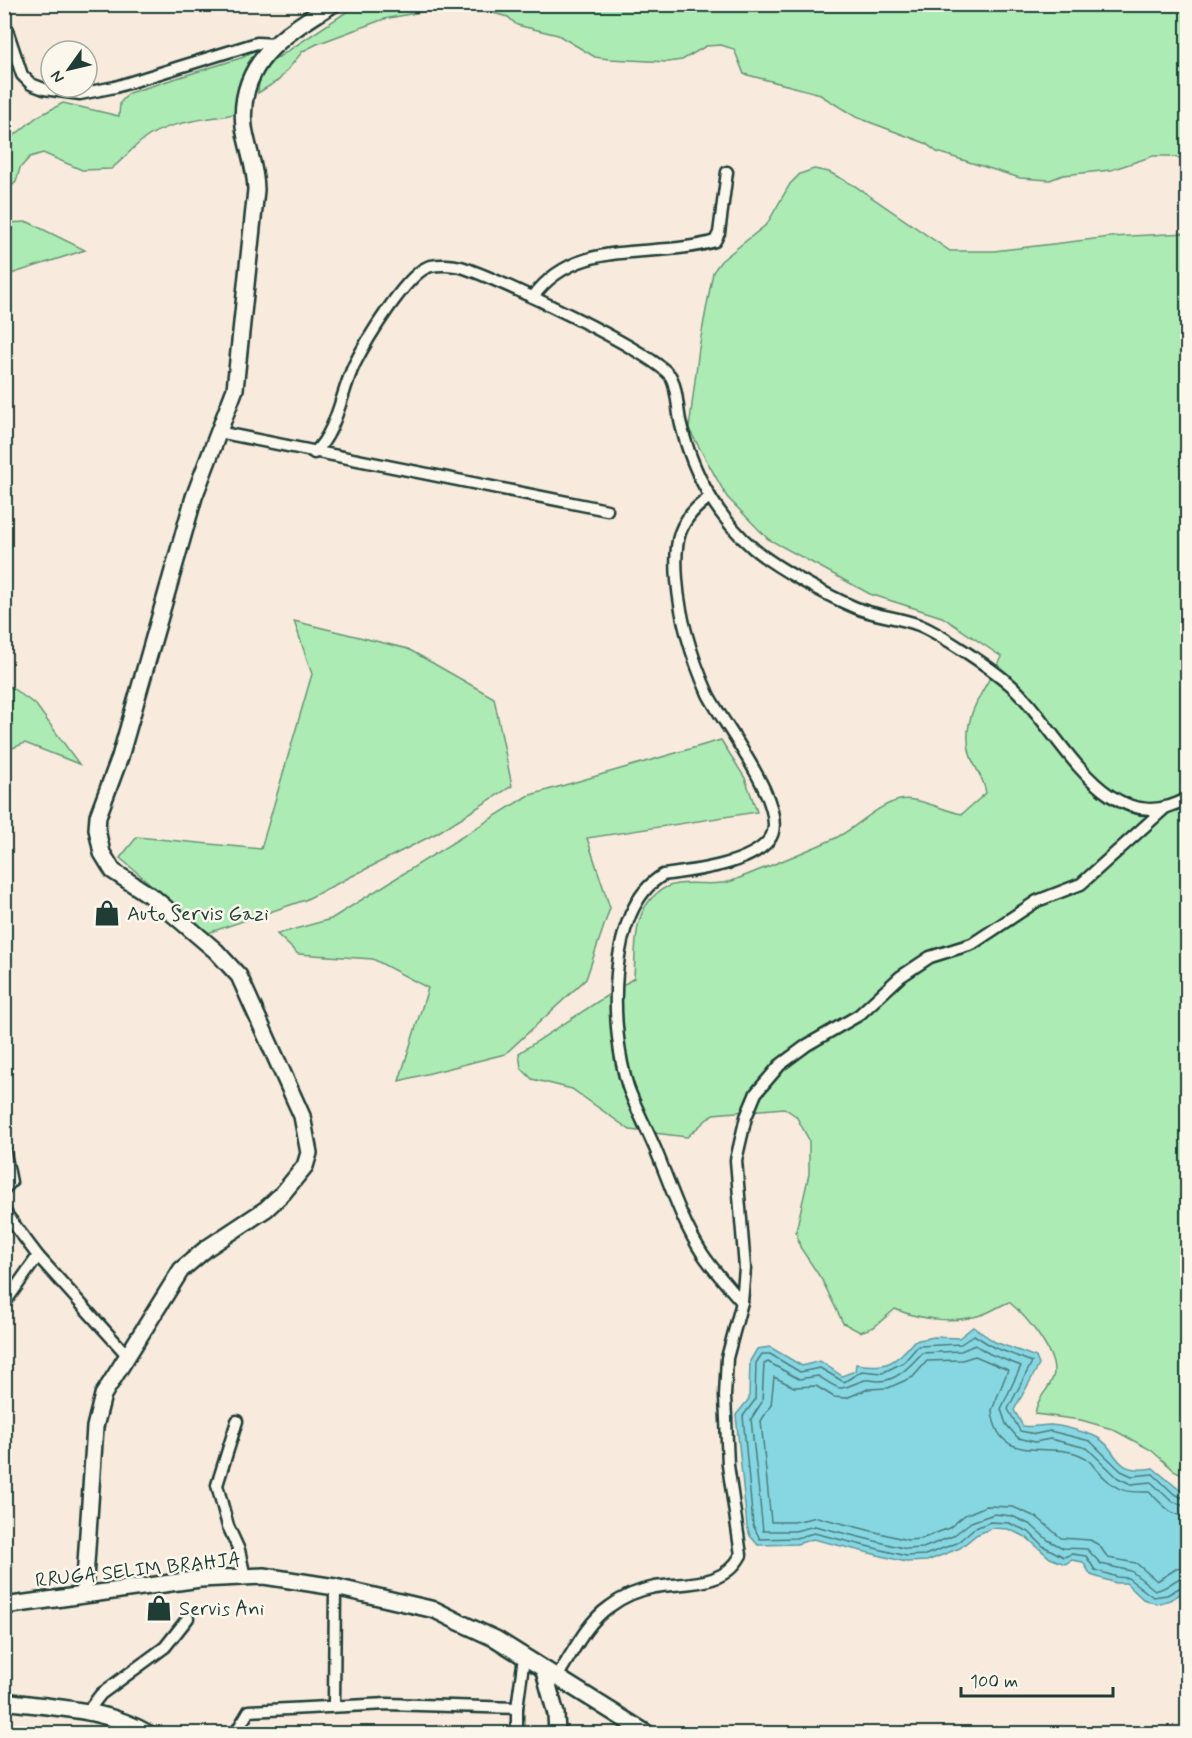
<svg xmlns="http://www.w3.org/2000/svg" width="1192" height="1738" font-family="Mynerve,sans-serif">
<rect width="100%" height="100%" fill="#f8eadd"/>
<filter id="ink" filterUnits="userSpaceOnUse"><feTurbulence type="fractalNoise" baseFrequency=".0167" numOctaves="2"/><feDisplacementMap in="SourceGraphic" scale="12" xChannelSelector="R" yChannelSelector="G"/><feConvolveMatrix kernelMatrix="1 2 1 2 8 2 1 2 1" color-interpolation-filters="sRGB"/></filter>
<g filter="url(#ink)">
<g fill="#acecb4" stroke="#669474" stroke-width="1.5">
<polygon points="357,5 1187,5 1187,160 1169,156 1153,156 1111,170 1063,175 1050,180 1020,178 937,152 925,143 856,117 817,93 744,74 734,49 721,45 706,46 682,60 668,62 609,59 595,57 558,35 517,25 508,17 489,12 426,11 384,19 317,44 303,51 279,80 258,93 259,82 268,64"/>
<path d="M257,48L242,78L234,114C205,120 167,121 143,140C131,149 123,160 111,169L82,170L43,153L30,157L20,168L16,182L5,192V143L37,117L63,103L119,116L120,103L129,93L244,57Z"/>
<path d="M814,169L829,172L855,186L950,251H994L1111,237L1187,233V1476L1175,1471L1151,1450L1112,1429L1081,1420L1035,1414C1038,1394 1048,1393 1053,1377C1060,1356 1025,1315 1009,1302C1001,1305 992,1311 984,1314C956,1324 921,1320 895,1309L874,1327L860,1332L843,1323L822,1280L800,1247L796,1231L809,1174V1140L796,1116L784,1108L713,1114L687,1137L630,1130L572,1089L532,1079L521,1068L519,1053L634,978C636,949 632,913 657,893C678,875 708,889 732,881C765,868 797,855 829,841C855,831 873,806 900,800C917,796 944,811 962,814L986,793C984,777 974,768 970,754C960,716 986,688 1002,657L942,617L870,594L768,539L727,497L689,429L699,348L713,272L721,261L767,224L790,184L800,174Z"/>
<polygon points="28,222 85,250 5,276 5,223"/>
<polygon points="294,621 408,649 494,698 512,786 437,833 305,900 208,933 120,858 137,837 261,849 312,674"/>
<polygon points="5,683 36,705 79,764 25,743 5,751"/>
<polygon points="721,740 745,778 757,812 587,838 610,908 586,979 505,1054 399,1081 428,988 373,959 298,954 277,934 331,919 527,796"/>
</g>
<path fill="#87d7e3" stroke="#5d999d" stroke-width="1.5" d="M973,1327L995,1342L1036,1357L1039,1365L1014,1410L1023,1426C1034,1428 1041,1425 1051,1425C1063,1426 1080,1431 1092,1435C1121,1446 1109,1476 1153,1468L1187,1496V1590L1170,1600L1157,1604L1143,1599L1126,1583H1116L1091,1575L1083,1562L1072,1560L1065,1564L1050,1558L1026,1537L1008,1529L992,1528L976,1535L960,1548L927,1561L906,1562L813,1539L797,1544L758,1545L750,1536L747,1526L736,1415L749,1399L750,1361L757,1349L770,1347L802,1366L820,1361L842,1376L855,1371L856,1364C886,1369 895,1364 914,1341L934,1337L959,1338Z"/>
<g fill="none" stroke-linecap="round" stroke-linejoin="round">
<g stroke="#497b7a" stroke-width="1.5">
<polyline points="1188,1500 1174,1494 1153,1474 1132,1476 1121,1471 1090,1441 1050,1431 1036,1434 1020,1431 1008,1409 1032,1362 993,1347 974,1335 961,1344 918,1346 904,1362 882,1373 862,1371 844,1382 820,1368 800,1372 770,1354 762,1354 756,1363 755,1400 743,1416 753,1525 760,1539 796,1538 814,1533 906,1556 925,1555 957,1543 973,1529 990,1522 1009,1523 1029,1532 1043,1546 1064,1557 1072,1554 1086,1556 1095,1570 1117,1577 1128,1578 1153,1597 1167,1595 1188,1583"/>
<path d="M1188,1508L1170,1500L1151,1482L1131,1484L1118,1478L1087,1448L1050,1439L1035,1442L1018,1438L1006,1424L1001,1409L1021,1366L990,1354L975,1345L961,1351L922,1353C911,1365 897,1381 879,1381C875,1381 869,1379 865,1380C837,1389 846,1394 818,1376L799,1379L768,1362L764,1364L762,1402L751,1419L763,1531H795L815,1526L907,1549L923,1548L953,1536L971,1522L994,1514L1012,1516L1031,1525L1048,1540L1063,1548L1087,1549L1101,1564L1131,1571L1155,1590C1168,1590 1174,1577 1188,1576"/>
<path d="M1188,1517C1169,1516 1161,1502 1149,1492C1123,1493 1115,1490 1097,1470C1093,1466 1089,1459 1084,1457C1052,1438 998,1470 992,1410L1008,1370L975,1356L962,1360L927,1361L913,1377L888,1388L868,1389L846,1398L834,1397L816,1386L794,1387L774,1377L771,1405L761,1421L771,1522H794L817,1517L907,1540L921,1539L949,1528L965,1515L986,1506L1013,1507L1038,1518L1061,1538L1090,1540L1099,1545L1108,1558L1136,1563L1157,1581L1176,1569L1188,1567"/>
</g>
<g stroke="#1f3d34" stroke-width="15">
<g id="street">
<polyline points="4,21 22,75 31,84 44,89 80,94 115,87 257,43 275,44"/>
<path d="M533,297C577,236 653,260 715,241L719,233L727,172"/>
<polyline points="218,432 607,510"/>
<path d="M314,453C337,432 341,393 354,365C365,343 408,270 431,266C440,264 453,265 461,267C495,277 656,353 671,377C678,390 677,410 681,425C693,473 716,516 754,549C777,568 826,595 854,607C874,616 898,617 919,625C939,633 988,666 1006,681C1057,721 1103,847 1188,798"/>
<path d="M710,497C677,520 674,542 677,580C680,620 692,658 708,694C722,723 793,811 769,840C749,865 692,871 663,875C605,909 610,1031 628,1087C636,1109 648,1131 657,1153C671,1187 682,1222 702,1253C713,1270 728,1286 742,1302"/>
<polyline points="4,1148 11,1182 4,1189"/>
<polyline points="4,1211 38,1256 127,1355"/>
<polyline points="4,1304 38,1256"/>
<polyline points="237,1421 217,1485 228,1526 239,1550 245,1577"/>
<path d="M557,1677C572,1654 586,1623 609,1607C622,1597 639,1590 655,1587C687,1582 723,1588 741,1555L728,1465L725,1396L727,1358L742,1302L745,1268L736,1160L746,1117L756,1093L780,1065L807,1045L859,1015L900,977L930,957L972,944L1037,901L1081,884L1165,808"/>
<polyline points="334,1705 335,1587"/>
<polyline points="87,1712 101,1694 165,1647 188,1618"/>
<polyline points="235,1734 249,1711 387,1704 517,1708"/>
<polyline points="517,1734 517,1708 524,1657"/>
</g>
</g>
<g stroke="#1f3d34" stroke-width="20">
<g id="secondary">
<path d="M84,1594L95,1427L103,1395L181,1270L207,1248L266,1209L283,1193L305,1166L309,1153L302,1116L239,976L216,951L154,898L113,871L102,853L97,829L98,816L120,757L194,497L235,389L256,190C256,168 247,148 244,127C237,62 285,34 333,4"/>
<polyline points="4,1606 200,1579 264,1576 335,1587 435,1610 459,1622 496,1639 648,1734"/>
<polyline points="544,1671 556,1714 557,1734"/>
<path d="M4,1701C53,1708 106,1708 149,1734"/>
</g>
</g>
<use href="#street" stroke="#fbf7ec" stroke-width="10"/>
<use href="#secondary" stroke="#fbf7ec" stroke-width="15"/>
</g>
</g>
<defs>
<g id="shop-bare" transform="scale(2.07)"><path d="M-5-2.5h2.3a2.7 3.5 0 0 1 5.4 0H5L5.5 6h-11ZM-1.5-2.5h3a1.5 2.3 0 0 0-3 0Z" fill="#1f3d34" stroke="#fbf7ec" stroke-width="2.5" paint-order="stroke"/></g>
</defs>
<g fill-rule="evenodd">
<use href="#shop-bare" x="107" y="913"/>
<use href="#shop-bare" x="159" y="1608"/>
</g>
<g text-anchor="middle" stroke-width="5" stroke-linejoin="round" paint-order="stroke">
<g font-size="20" fill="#1f3d34" stroke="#fbf7ec" text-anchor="start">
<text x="127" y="920">Auto Servis Gazi</text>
<text x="179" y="1615">Servis Ani</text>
</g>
<g font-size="20" fill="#1f3d34" stroke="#fbf7ec">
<text transform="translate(138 1569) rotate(-6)" y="7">RRUGA SELIM BRAHJA</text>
</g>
</g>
<rect width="1192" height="1738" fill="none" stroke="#fbf7ec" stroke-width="24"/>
<rect x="12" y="12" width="1168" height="1714" fill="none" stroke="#1f3d34" stroke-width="2" filter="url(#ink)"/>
<g transform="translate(69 69) rotate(236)"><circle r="28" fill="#fbf7ec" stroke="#a3ada2" stroke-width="1.5"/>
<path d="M0-4.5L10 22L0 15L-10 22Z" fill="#1f3d34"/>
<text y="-9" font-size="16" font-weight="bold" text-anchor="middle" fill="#1f3d34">N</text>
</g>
<path d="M961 1687v9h152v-9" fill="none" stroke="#1f3d34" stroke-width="3"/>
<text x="970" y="1687" font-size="18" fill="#1f3d34" stroke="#fbf7ec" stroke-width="4.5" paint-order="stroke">100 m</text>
</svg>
